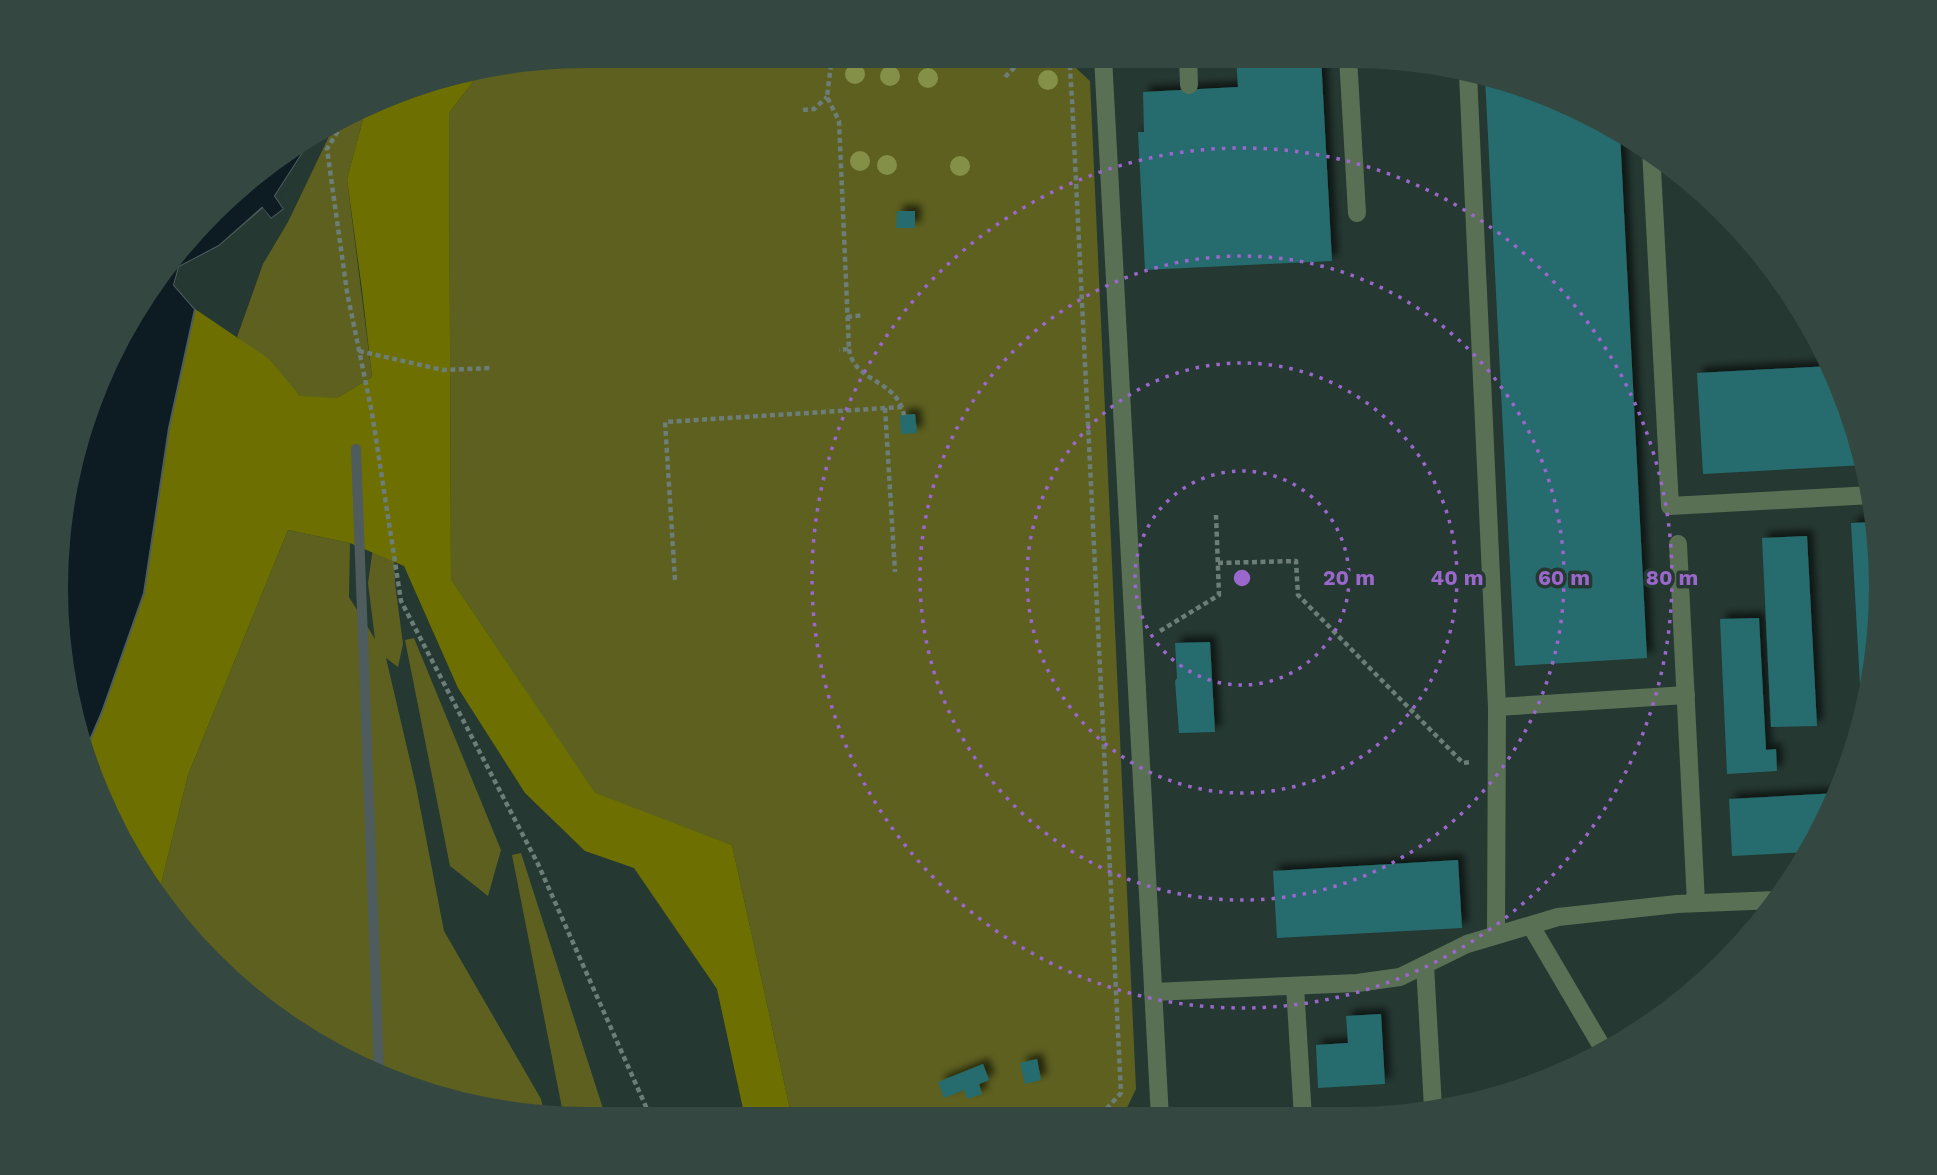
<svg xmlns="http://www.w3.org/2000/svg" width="1937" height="1175" font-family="'Work Sans',sans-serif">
<defs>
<filter id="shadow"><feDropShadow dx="6" dy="-6" stdDeviation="3.5" flood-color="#0009"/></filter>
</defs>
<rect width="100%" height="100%" fill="#253831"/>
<g fill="#5d601f">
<polygon points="588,56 1064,57 1090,81 1136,1089 1125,1112 1119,1118 792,1118 732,845 595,794 451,579 449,113 479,74"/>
<polygon points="365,112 347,179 372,377 337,398 302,425 300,396 237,337 263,264 288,222 332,130"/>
<polygon points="383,477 392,477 395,583 403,644 398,667 386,658 416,786 444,931 541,1099 545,1116 416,1091 292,1029 166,911 158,896 188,775 288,530 350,543 349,597 375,639 368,583"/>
<polygon points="414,638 501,850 488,896 450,866 405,640"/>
<polygon points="521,853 606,1118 564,1118 512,855"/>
</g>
<polygon fill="#6d7000" points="479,74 449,113 451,579 595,793 732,845 792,1118 745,1118 717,989 634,868 585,851 525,793 458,688 404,566 350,543 288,530 188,775 158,896 84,759 84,754 102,712 195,309 269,359 300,396 337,398 372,377 362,290 347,179 365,112 417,84"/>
<polygon fill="#0d1c22" stroke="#4e5c5e" stroke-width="2" points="311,140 275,196 284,209 271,219 262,208 219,246 179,267 174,285 195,309 169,428 144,593 102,712 84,754 56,588 84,417 146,292 264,166"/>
<polygon fill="#253831" points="315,139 314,142 280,197 287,208 287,212 271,223 262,213 221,249 182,269 178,284 198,307 199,311 195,309 174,285 179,267 219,246 263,208 271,219 284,209 275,196 311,140"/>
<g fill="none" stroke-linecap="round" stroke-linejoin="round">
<polyline stroke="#4e5c5e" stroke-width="10" points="356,449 379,1072"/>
</g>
<g fill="#256c6e" filter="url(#shadow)">
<polygon points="1236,57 1321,57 1332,261 1145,270 1138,132 1144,132 1143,92 1238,87"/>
<polygon points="1485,77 1521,84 1620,134 1647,658 1515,666"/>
<polygon points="897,211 915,211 915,228 896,228"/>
<polygon points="1831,366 1841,384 1865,465 1703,474 1697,373"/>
<polygon points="915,414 917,433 901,434 900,415"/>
<polygon points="1875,522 1881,588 1871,692 1862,720 1851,523"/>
<polygon points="1807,536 1817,726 1771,727 1762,538"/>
<polygon points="1759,618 1766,750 1776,749 1777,771 1727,774 1720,619"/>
<polygon points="1210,642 1215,732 1179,733 1175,681 1177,678 1175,643"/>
<polygon points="1839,793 1808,852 1732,856 1729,799"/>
<polygon points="1458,860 1462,928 1277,938 1273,871"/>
<polygon points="1381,1014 1385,1084 1318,1088 1316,1045 1348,1043 1346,1016"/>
<polygon points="1037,1059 1041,1080 1025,1084 1020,1063"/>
<polygon points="983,1064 989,1080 979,1084 982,1094 967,1099 964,1090 944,1098 938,1082"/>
</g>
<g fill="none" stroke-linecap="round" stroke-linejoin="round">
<g stroke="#6d7d77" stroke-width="4.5" stroke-dasharray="5 3.5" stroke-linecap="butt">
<polyline points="832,56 827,97 839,121 849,349 839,350"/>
<polyline points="1067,57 1070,68 1072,100 1121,1093 1098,1118"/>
<polyline points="1005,77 1025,57"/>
<polyline points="803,110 814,109 827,97"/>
<polyline points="342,124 327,149 347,292 372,413 401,601 538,864 651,1118"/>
<polyline points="847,317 864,315"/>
<path d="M849,349C854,383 896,378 904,415"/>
<polyline points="359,351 443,370 491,368"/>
<polyline points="885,408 895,572"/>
<polyline points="1218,563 1296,561 1298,595 1463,763 1471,762"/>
<polyline points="675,580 665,422 902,407"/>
<polyline points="1160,631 1219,595 1216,515"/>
</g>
<g stroke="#597054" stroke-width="18">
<polyline points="1103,57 1160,1118"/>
<polyline points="1188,57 1189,85"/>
<polyline points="1348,57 1357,213"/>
<polyline points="1468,74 1497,707 1496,935"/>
<polyline points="1651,150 1670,506 1872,495"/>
<polyline points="1678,544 1696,903"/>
<polyline points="1497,707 1686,695"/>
<polyline points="1531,926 1605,1052"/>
<polyline points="1425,965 1433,1108"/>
<polyline points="1295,986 1303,1118"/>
<polyline points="1153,992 1357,983 1400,977 1467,944 1558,917 1677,904 1776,900"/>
</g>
</g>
<g fill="#848f48">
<circle cx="855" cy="74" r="10"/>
<circle cx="890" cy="76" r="10"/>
<circle cx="928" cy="78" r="10"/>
<circle cx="1048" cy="80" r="10"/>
<circle cx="860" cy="161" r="10"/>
<circle cx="887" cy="165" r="10"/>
<circle cx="960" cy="166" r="10"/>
</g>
<g fill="none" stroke="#9a67cc" stroke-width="3.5" stroke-dasharray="3.5 7">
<circle cx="1242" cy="578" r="107"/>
<circle cx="1242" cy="578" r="215"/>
<circle cx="1242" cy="578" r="322"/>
<circle cx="1242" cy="578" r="430"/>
</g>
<path d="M0 0H1937V1175H0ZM587 68H1350A519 519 0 0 1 1869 587V588A519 519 0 0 1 1350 1107H587A519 519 0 0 1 68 588V587A519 519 0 0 1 587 68Z" fill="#344740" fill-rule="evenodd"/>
<circle cx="1242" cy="578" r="10" fill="#9a67cc" stroke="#253831" stroke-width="3.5"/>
<g font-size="21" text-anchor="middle" font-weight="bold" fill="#9a67cc" stroke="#253831" stroke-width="7" stroke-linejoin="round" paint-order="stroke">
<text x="1349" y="585">20 m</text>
<text x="1457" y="585">40 m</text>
<text x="1564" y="585">60 m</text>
<text x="1672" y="585">80 m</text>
</g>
</svg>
